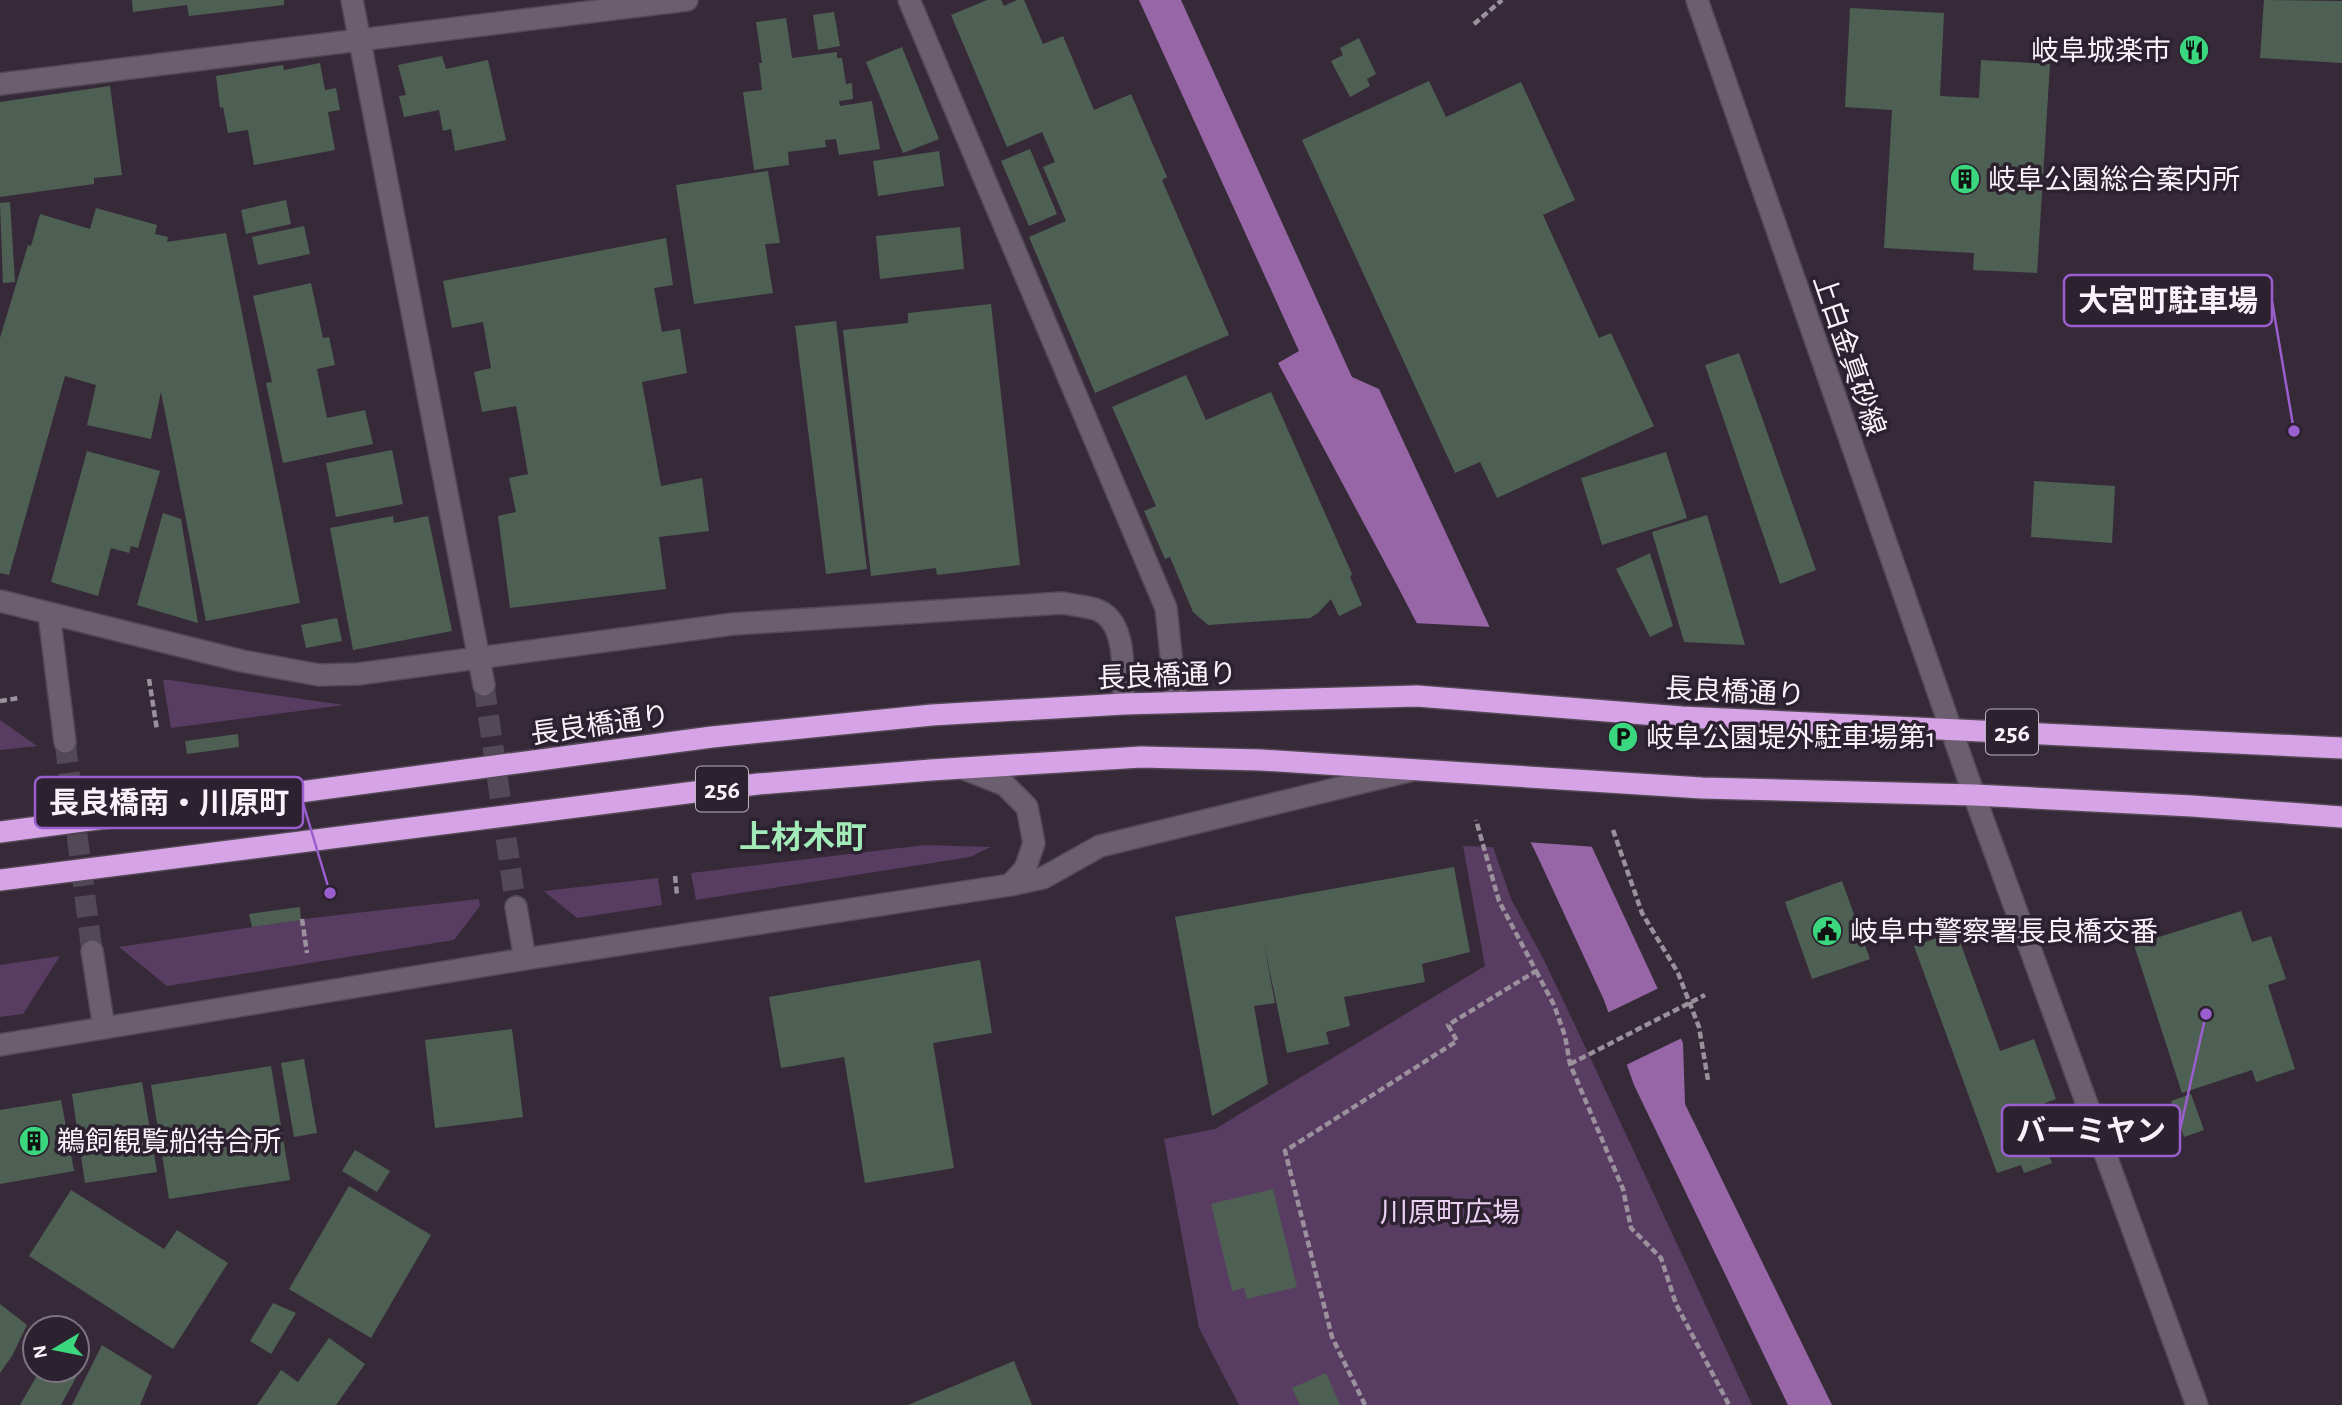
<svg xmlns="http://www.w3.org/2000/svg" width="2342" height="1405" font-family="'Alegreya Sans','Noto Sans JP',sans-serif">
<rect width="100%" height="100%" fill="#362a39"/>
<g fill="#593c62">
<polygon points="163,680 169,680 344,705 171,728"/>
<polygon points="0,720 37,746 0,750"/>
<polygon points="925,845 991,847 970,857 696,900 691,873"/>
<polygon points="1463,846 1493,847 1511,899 1544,960 1589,1055 1752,1405 1239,1405 1199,1328 1164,1139 1215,1129 1485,966"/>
<polygon points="658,878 662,905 577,918 544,891"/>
<polygon points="479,899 480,906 454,940 167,986 119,947 312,918"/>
<polygon points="60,956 23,1014 0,1017 0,965"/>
</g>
<polygon fill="#9766a6" points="1139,0 1181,0 1352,377 1379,389 1683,1043 1685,1104 1832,1405 1788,1405 1634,1085 1604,1000 1535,851 1399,589 1278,363 1299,351"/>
<g fill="#362a39">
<polygon points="1413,623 1493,627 1596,847 1526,842"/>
<polygon points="1661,987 1684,1037 1624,1066 1605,1014"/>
</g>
<g fill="#4e6053">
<polygon points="132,0 284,0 284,5 189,16 187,5 133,12"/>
<polygon points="987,0 1001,0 1004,6 1017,0 1024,0 1043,44 1063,36 1094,110 1131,94 1167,177 1162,180 1229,335 1095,393 1029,237 1066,221 1043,167 1055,162 1042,132 1007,147 951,15"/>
<polygon points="2264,0 2342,1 2342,63 2260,58"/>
<polygon points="1850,8 1944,13 1940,96 1979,98 1981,60 2050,64 2037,273 1973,270 1974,253 1884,248 1892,110 1845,107"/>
<polygon points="834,12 840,46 818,50 813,15"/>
<polygon points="786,18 792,58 837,52 837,58 842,58 846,84 852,83 853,99 839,101 840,106 872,101 880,149 839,155 836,139 825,140 826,147 788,152 789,165 754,170 743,92 762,90 759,63 762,63 756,22"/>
<polygon points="1359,38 1376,74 1367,79 1370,86 1350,97 1331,61 1343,55 1340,48"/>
<polygon points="902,47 939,139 903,153 866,62"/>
<polygon points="442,56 446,69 488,60 506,140 455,151 451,129 443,131 439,110 404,117 399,96 406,95 398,65"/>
<polygon points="320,63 325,90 336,88 340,110 328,112 335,150 254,165 248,130 228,133 223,107 220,108 216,76 283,65 284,70"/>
<polygon points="1429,81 1446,117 1521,82 1575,200 1543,215 1599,338 1611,333 1654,426 1497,498 1480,462 1455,473 1302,140"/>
<polygon points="110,86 122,175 94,178 94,184 0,197 0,102"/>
<polygon points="1030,149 1057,214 1029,226 1001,161"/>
<polygon points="939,151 944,186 878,196 873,161"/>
<polygon points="768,171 780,243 765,244 773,293 694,304 676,185"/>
<polygon points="286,200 291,224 246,234 241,210"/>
<polygon points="10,202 15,282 3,283 0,203"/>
<polygon points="96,208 157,225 155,234 168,237 167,242 226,233 300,603 206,621 161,392 151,439 87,425 96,385 65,376 9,575 0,573 0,338 28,245 31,246 40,214 90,229"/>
<polygon points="304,226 310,254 258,265 252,237"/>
<polygon points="960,227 964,269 880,279 876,236"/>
<polygon points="666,238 673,285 654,288 662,332 680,329 687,373 642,382 661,486 702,478 709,531 659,537 666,589 510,608 498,516 516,512 509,478 528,474 516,406 482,412 474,372 491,368 483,322 452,328 443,281"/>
<polygon points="311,283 323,338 329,337 335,365 317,369 327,418 365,410 373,444 283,463 266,383 272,382 253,296"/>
<polygon points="991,304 1020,565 937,575 936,568 871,576 843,330 908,323 908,313"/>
<polygon points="836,321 867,569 826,574 795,326"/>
<polygon points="1739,353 1816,570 1780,584 1705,365"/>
<polygon points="1186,375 1206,420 1271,392 1352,574 1350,577 1362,605 1339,616 1331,599 1318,613 1310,618 1208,625 1193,612 1170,557 1165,559 1144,511 1156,506 1112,407"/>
<polygon points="392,450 403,504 336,517 326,463"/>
<polygon points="87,451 160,471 138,548 131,546 129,553 111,548 98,596 51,582"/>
<polygon points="1666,452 1687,518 1602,545 1581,478"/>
<polygon points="2034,481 2115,486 2112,543 2031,537"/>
<polygon points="163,513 181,519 198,623 137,605"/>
<polygon points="1707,515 1745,645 1684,642 1652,532"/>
<polygon points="393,516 394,523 428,516 452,631 353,650 330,528"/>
<polygon points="1650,553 1673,626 1650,637 1616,569"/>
<polygon points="337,618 342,641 306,648 301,625"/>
<polygon points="238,734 239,747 187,754 185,741"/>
<polygon points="1454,867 1470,952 1422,964 1425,982 1344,997 1350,1026 1326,1032 1329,1044 1287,1053 1264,944 1275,1003 1254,1006 1268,1084 1212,1116 1175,917"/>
<polygon points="1842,881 1870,959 1812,979 1785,902"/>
<polygon points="300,907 301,920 252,927 249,914"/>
<polygon points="2241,911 2252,942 2271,936 2286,979 2268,985 2295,1069 2256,1082 2252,1070 2182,1093 2134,945"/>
<polygon points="1956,931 2000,1051 2034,1039 2056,1099 2045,1103 2060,1148 2048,1153 2052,1163 2024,1173 2021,1165 1997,1173 1914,946"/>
<polygon points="980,960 992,1033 933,1043 954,1168 865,1183 844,1057 781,1068 769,997"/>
<polygon points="512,1029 523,1117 435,1128 425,1040"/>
<polygon points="304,1059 317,1133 294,1137 281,1063"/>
<polygon points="271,1066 290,1180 169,1199 151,1085"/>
<polygon points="142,1082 157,1172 85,1183 72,1094"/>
<polygon points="2191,1094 2204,1130 2184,1137 2171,1101"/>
<polygon points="61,1100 74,1171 0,1184 0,1110"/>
<polygon points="355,1150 390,1171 377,1192 342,1171"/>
<polygon points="349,1186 431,1235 371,1338 289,1289"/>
<polygon points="1273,1189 1297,1287 1247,1299 1244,1288 1232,1291 1211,1204"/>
<polygon points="71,1190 164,1249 177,1230 228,1263 173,1349 29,1256"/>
<polygon points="273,1303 296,1313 271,1354 250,1341"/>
<polygon points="0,1304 27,1325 12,1356 0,1373"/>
<polygon points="329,1338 365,1364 336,1405 257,1405 281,1370 298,1382"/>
<polygon points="102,1345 152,1376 140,1405 72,1405"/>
<polygon points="77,1346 90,1352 61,1405 20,1405 40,1370 77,1370"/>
<polygon points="1014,1361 1032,1405 908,1405"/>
<polygon points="1326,1373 1340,1405 1300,1405 1292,1388"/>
</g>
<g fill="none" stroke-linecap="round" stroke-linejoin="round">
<g stroke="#534856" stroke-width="21" stroke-dasharray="21 10" stroke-linecap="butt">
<polyline points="484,685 516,907"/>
<polyline points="65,742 92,951"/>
</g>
<g stroke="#524955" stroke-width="24">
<g id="street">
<polyline points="352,0 484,685"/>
<polyline points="909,0 1166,608 1176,702"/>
<polyline points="0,84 687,0"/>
<path d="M0,601L242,661L319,675L358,674L733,624L1062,603C1073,605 1085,606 1095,609C1129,620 1122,675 1124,704"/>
<polyline points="49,614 65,742"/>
<polyline points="962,768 1005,785 1027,807 1034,843 1025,869 1010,885"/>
<polyline points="516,907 525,959"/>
<polyline points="92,951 104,1028"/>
<polyline points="0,1045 525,959 1010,885 1043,878 1100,846 1409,771"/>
</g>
</g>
<g stroke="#524955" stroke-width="24">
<polyline id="secondary" points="1697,0 1974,795 2197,1405"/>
</g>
<g stroke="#524955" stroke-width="24">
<g id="highway">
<polyline points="0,832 712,737 932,715 1124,704 1417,696 1682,717 2342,748"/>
<polyline points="0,880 758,784 931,770 1141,757 1261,760 1702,788 1974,795 2192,806 2342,817"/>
</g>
</g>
<g stroke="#9a919d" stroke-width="4.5" stroke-dasharray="7 3.5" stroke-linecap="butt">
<polyline points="1474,24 1502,0"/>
<polyline points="149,679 157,730"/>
<polyline points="0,701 19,698"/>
<polyline points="1613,830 1642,913 1678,973 1699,1027 1708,1080"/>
<polyline points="675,876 677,895"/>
<polyline points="302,919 307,953"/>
<polyline points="1536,971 1554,1005 1565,1036 1570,1064 1623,1189 1631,1228 1661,1258 1676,1304 1729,1405"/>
<polyline points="1570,1064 1705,995"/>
<polyline points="1365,1405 1332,1337 1285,1151 1457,1041 1448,1025 1536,971 1499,901 1476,820"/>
</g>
<use href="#street" stroke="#6b5e6f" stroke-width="21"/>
<use href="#secondary" stroke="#6b5e6f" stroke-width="21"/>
<use href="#highway" stroke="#d6a3e6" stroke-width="21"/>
</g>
<defs>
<g id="restaurant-disc" transform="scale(1.575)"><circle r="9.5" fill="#3bd77f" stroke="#2c212f"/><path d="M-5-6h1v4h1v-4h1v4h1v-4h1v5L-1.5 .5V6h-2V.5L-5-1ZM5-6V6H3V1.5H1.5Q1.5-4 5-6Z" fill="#111"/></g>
<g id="building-disc" transform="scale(1.575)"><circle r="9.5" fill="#3bd77f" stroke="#2c212f"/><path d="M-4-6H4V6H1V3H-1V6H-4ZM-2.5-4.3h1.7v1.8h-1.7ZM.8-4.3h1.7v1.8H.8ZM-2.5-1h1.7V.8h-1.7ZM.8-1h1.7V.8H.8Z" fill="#111"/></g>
<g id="parking-disc" transform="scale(1.575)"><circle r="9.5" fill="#3bd77f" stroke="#2c212f"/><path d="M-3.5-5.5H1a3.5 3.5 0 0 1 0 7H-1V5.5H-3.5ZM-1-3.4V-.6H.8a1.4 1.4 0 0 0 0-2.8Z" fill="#111"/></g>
<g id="civic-disc" transform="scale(1.575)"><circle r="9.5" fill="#3bd77f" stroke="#2c212f"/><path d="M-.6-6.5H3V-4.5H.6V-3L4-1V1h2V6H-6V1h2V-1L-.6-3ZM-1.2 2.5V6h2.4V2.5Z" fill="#111"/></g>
</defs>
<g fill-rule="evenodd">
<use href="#restaurant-disc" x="2194" y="50"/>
<use href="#building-disc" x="1965" y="179"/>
<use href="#parking-disc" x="1623" y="737"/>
<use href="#civic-disc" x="1827" y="931"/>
<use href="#building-disc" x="34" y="1141"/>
</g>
<g text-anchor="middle" stroke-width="7" stroke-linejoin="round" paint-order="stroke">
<g fill="#2c212f" stroke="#bcb3be" stroke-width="2">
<rect x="1986" y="709.5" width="52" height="45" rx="5"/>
<rect x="696" y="766.5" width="52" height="45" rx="5"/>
</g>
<g font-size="26" font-weight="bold" fill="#f9f2fc">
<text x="2012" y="741">256</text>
<text x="722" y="798">256</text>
</g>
<g font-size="28" fill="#f9f2fc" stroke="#2c212f" text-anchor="start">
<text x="2171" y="60" text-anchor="end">岐阜城楽市</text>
<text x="1988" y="189">岐阜公園総合案内所</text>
<text x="1646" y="747">岐阜公園堤外駐車場第1</text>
<text x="1850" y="941">岐阜中警察署長良橋交番</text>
<text x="57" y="1151">鵜飼観覧船待合所</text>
</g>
<g font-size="28" fill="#f9f2fc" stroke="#2c212f">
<text transform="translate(1850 355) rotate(71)" y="10">上白金真砂線</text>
<text transform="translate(1167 675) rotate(-2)" y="10">長良橋通り</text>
<text transform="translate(1735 691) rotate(3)" y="10">長良橋通り</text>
<text transform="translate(600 724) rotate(-8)" y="10">長良橋通り</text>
</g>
<g font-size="28" fill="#ebd0f4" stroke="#2c212f">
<text x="1450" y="1222">川原町広場</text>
</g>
<g font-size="32" font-weight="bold" fill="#a2eab8" stroke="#2c212f">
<text x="803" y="848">上材木町</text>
</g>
</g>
<path fill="none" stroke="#9a5ece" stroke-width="2.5" d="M2294 431L2272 301M330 893L303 803M2206 1014L2180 1130"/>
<g fill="#9a5ece" stroke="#2c212f" stroke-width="2.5">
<circle cx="2294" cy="431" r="7"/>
<circle cx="330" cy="893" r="7"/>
<circle cx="2206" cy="1014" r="7"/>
</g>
<g fill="#2c212f" stroke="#9a5ece" stroke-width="2.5">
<rect x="2064" y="275" width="208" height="51" rx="7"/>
<rect x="35" y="777" width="268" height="51" rx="7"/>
<rect x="2002" y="1105" width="178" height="51" rx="7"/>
</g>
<g font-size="30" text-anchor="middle" font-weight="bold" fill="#f9f2fc">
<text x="2168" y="311">大宮町駐車場</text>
<text x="169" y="813">長良橋南・川原町</text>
<text x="2091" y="1141">バーミヤン</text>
</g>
<g transform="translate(56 1349) rotate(260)"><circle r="33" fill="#2c212f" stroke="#7e7581" stroke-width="2"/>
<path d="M0-5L12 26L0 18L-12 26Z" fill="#3bd77f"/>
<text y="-10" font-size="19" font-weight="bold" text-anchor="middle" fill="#f9f2fc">N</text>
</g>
</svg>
